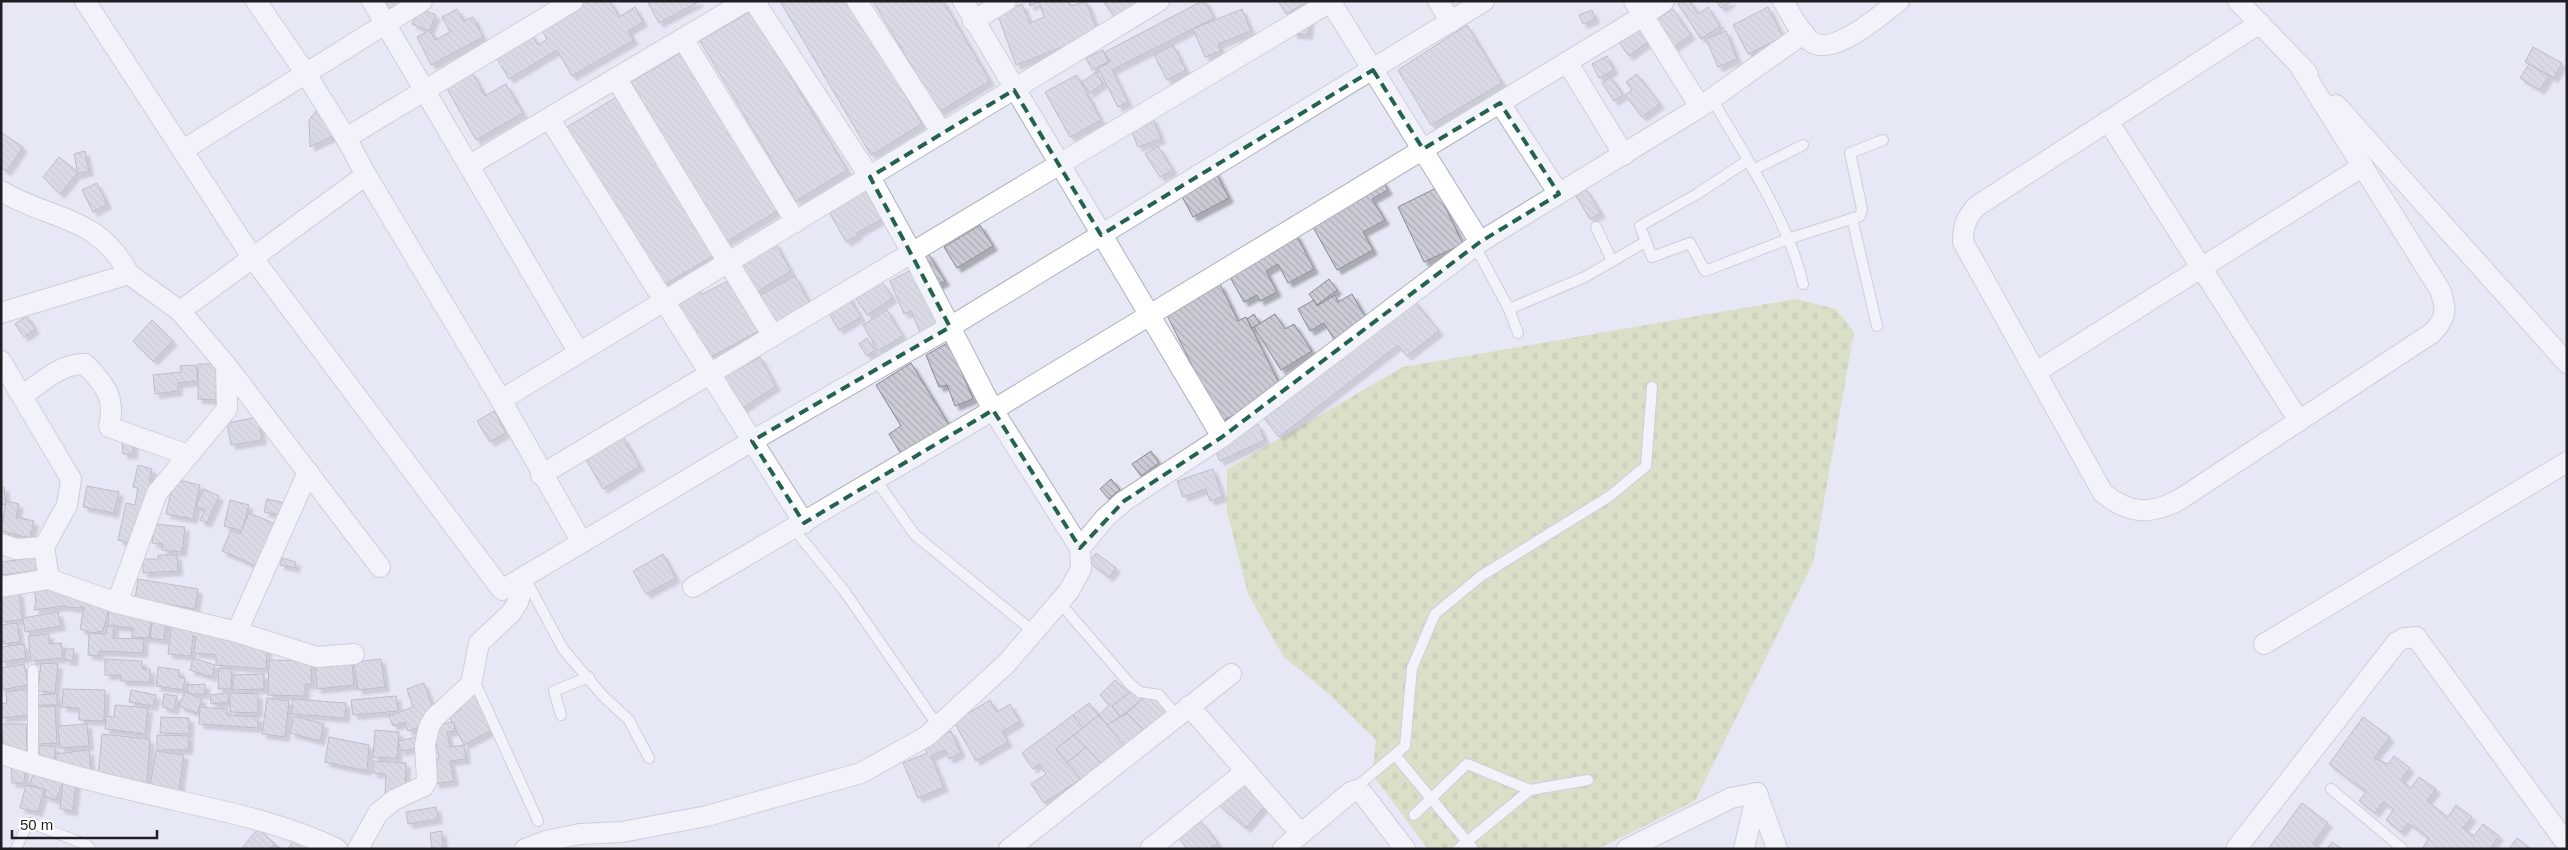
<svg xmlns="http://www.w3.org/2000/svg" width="2568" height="850" font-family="Arial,sans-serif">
<defs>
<pattern id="cemetery-stones" width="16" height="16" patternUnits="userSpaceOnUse" patternTransform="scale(1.25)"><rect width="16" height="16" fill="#cbd48f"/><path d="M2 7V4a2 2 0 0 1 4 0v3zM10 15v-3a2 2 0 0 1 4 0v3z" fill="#aeb67b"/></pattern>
<pattern id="building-back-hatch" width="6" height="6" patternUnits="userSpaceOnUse" patternTransform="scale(1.25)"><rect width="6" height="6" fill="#cbcad6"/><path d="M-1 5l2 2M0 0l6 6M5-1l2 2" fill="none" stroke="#aeadb7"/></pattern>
<filter id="shadow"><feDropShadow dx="4.5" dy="4.5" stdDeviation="1" flood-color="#0004"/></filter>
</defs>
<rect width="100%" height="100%" fill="#e7e8f5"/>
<polygon fill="url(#cemetery-stones)" points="1796,299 1836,309 1854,332 1813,563 1695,801 1598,849 1428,849 1372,774 1376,740 1330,695 1283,656 1248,594 1227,512 1227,469 1403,367"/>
<g fill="url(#building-back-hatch)" stroke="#898994" filter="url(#shadow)">
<polygon points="380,1 411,1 389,15"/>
<polygon points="587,1 610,1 619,17 635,7 643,22 628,31 634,40 572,76 557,50 509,79 494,54 531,33 538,45 547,39 541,29"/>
<polygon points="647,1 700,1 659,23"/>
<polygon points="780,1 849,1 922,124 871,155"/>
<polygon points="873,1 943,1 990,81 939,112"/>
<polygon points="1029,1 1069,1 1071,6 1086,1 1098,33 1016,65 997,13 1022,4 1030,23 1044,17 1039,2 1030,6"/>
<polygon points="1103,1 1141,1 1116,19"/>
<polygon points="1202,1 1205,1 1214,18 1112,70 1128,102 1118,107 1098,68 1110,62 1105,52"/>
<polygon points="1278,1 1309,1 1286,14"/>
<polygon points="1682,1 1690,1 1698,14 1708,7 1720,26 1701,39 1678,4"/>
<polygon points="1716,1 1732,1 1721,8"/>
<polygon points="1768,7 1783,37 1748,54 1733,25"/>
<polygon points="419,8 436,15 429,31 412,24"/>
<polygon points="457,9 464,21 473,17 483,37 431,65 417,37 430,30 435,40 450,32 442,17"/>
<polygon points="1242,9 1251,31 1218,44 1221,51 1205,57 1193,29"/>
<polygon points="1673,9 1691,35 1672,48 1654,21"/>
<polygon points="1592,10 1595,19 1583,24 1579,15"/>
<polygon points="751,11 847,170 796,201 700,41"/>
<polygon points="1294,12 1310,13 1308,35 1293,34"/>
<polygon points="1640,19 1653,38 1629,56 1615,37"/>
<polygon points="1467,25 1502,83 1431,125 1398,70"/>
<polygon points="1726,31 1737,59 1718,67 1706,39"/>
<polygon points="1173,45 1186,70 1167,80 1154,55"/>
<polygon points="2533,47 2562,63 2554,78 2525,62"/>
<polygon points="1103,50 1108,62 1092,70 1086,58"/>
<polygon points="682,52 777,211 726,242 631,82"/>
<polygon points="1607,56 1614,70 1599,78 1592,64"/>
<polygon points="2529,64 2549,76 2540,90 2520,78"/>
<polygon points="472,72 485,96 506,84 523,113 476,140 446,87"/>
<polygon points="1096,72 1103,83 1090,93 1082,82"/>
<polygon points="1637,74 1660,104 1642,117 1625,95 1632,90 1626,82"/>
<polygon points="1077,75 1101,120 1070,137 1045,92"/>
<polygon points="1611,77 1623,95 1614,101 1602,83"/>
<polygon points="618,96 713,256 662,286 567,127"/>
<polygon points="320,106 337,134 310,147 309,120"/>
<polygon points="1153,118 1161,139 1138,147 1130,127"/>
<polygon points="2,133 23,147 7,171 1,168"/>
<polygon points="1158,146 1173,170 1160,177 1145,154"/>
<polygon points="85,151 89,171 78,174 74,154"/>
<polygon points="59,157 78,172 60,194 43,177"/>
<polygon points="1215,171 1229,198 1193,217 1179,191"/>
<polygon points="1380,177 1388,190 1372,199 1385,220 1363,232 1373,250 1337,270 1309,220"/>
<polygon points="97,183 107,204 93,212 82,190"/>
<polygon points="1436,188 1463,244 1424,262 1398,207"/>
<polygon points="1586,189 1601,213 1590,219 1576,196"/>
<polygon points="866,190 882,219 857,233 858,235 846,242 828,210"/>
<polygon points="980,225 993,246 957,268 944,247"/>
<polygon points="1296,234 1314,269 1288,283 1278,264 1266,271 1277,292 1260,301 1257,295 1244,302 1227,272"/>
<polygon points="775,242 791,271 754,294 737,263"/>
<polygon points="928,253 945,281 936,286 919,259"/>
<polygon points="913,269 937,325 920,332 911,311 904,314 890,281"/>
<polygon points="795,276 811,305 775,328 757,297"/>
<polygon points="732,279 759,331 705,360 675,303 700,290 702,294"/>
<polygon points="1329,279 1337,290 1317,305 1309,294"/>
<polygon points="882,282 893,298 867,315 856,299"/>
<polygon points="1220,284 1238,321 1246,317 1283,391 1220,422 1165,311"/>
<polygon points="1352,294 1367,320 1334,339 1324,323 1310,331 1298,309 1314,300 1317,306 1335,295 1338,302"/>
<polygon points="848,295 861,317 839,330 826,309"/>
<polygon points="1414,300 1439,331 1407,356 1398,345 1279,437 1264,418"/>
<polygon points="887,310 903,336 878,351 863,325"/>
<polygon points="1254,314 1260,324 1252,328 1247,319"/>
<polygon points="1275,314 1285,329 1294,324 1312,351 1281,370 1254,327"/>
<polygon points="27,316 35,329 24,337 15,324"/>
<polygon points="152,320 173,341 153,361 133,341"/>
<polygon points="867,338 875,350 867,356 859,344"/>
<polygon points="949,342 973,399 955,406 947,385 939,387 926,355"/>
<polygon points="760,357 776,386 740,410 722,378"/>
<polygon points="911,363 949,425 901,454 889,434 901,426 876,385"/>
<polygon points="198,364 217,364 216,400 198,399"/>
<polygon points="196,365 198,381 178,383 178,391 155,394 153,375 181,372 180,366"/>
<polygon points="494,411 506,433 490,442 477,421"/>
<polygon points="258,417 262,440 231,445 227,423"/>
<polygon points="1258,424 1265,440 1220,461 1213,445"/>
<polygon points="133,436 133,454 123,454 122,437"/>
<polygon points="623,437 640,466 603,489 585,458"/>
<polygon points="1151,451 1159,463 1141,476 1132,464"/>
<polygon points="138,465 152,469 149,482 157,484 139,545 118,540 126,503 135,505 138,488 133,487"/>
<polygon points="1213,469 1223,497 1210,501 1206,489 1183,497 1177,481"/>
<polygon points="174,479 200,485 193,519 166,514"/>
<polygon points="1111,479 1120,489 1109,499 1100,489"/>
<polygon points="87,486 119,492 114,513 83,507"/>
<polygon points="1,487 4,487 6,504 1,505"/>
<polygon points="204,489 219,496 207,523 200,520 205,510 196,506"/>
<polygon points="267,499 289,504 286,516 264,512"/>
<polygon points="230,500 249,505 242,531 224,526"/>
<polygon points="6,501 19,504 16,517 34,521 30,538 1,531"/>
<polygon points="249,513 281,526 263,569 222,551 231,530 240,534"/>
<polygon points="154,524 185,527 182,552 162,550 163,544 152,543"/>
<polygon points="42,550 44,570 1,575 1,562 25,559 24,552"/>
<polygon points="1096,553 1116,568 1109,577 1089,562"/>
<polygon points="663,554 676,578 646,594 633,571"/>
<polygon points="158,555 177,555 178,571 143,573 143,559 158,559"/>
<polygon points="282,558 296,562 295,568 280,565"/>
<polygon points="138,579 198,589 195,609 135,599"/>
<polygon points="34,586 112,595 103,631 92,633 80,629 84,607 75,608 64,606 34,610 36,602"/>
<polygon points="19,592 22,620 1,622 1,593"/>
<polygon points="109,607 152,611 149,638 132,637 133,628 108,625"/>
<polygon points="58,612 61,626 25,632 23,618"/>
<polygon points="153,617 166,619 164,640 150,638"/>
<polygon points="17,623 20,642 3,644 1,625"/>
<polygon points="107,626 114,626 113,638 144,639 143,653 99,651 99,656 88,655 89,633 106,634"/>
<polygon points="171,626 268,634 266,669 216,665 216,655 194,653 196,637 193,636 191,656 168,654"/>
<polygon points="49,634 49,644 61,643 63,658 31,661 28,636"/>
<polygon points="24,644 26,658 1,662 1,647"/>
<polygon points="65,649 74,649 73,661 65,660"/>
<polygon points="193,658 215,665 212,677 190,670"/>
<polygon points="105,659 142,661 142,669 150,669 150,682 121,681 121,675 105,675"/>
<polygon points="381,659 385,687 358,690 354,662"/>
<polygon points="269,660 312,661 311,685 305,684 305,696 268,695"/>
<polygon points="352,661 354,685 317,689 315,665"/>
<polygon points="41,663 58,664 55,693 38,691"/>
<polygon points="24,664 28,685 1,690 1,668"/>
<polygon points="158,667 179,670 179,677 185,678 183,690 156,686"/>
<polygon points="219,668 232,669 231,689 218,689"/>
<polygon points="264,674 264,689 233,690 233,675"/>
<polygon points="1115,680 1129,693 1112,706 1120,717 1107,725 1099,715 1109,705 1100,695"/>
<polygon points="424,683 434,712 422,716 425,725 408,731 405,722 393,726 389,716 413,707 407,689"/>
<polygon points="205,684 205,694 188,694 187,685"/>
<polygon points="27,689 30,715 1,718 1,704 7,703 6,692"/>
<polygon points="63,689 105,690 104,721 79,720 79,708 62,707"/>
<polygon points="131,690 156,695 153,706 129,702"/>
<polygon points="1133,690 1145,697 1120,717 1112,706"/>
<polygon points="474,691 494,729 464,745 449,716 461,710 457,700"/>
<polygon points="185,692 202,699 197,713 179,706"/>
<polygon points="228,693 229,702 211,704 210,695"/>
<polygon points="230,693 258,694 258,713 230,712"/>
<polygon points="57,694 57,705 37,705 37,695"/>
<polygon points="164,694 177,696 174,710 162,707"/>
<polygon points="396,696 398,711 353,715 351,700"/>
<polygon points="1145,697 1156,697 1168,711 1145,731 1127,713"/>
<polygon points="267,698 289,701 285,737 262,734"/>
<polygon points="293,699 346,703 345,718 292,714"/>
<polygon points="990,700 997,712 1010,704 1020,721 1002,732 1008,742 976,761 954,722"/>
<polygon points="1089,703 1099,715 1083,728 1073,715"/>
<polygon points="115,705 148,708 145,734 105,729 106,716 114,717"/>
<polygon points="55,706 57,743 39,744 36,707"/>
<polygon points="200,707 227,709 227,715 258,717 258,728 199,724"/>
<polygon points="1127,713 1145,731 1124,746 1107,725"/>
<polygon points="1073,715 1083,728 1056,749 1081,779 1044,803 1031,784 1046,774 1039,764 1033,769 1022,753"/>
<polygon points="1099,715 1124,746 1101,763 1074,735"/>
<polygon points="294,716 324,724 320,741 290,733"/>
<polygon points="161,717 189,718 189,734 160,733"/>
<polygon points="2363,717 2390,737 2374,758 2388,764 2394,756 2410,768 2401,780 2411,788 2419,777 2436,789 2427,801 2448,817 2456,805 2472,817 2463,828 2474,836 2483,824 2499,836 2491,847 2494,849 2422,849 2429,838 2408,823 2401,832 2386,820 2394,809 2383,802 2375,813 2359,801 2366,792 2329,764"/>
<polygon points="454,722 455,731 447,732 450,747 464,745 466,759 450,761 454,781 435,784 431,760 439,759 433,725"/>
<polygon points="1,724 26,724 27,755 4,752"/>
<polygon points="87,724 89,746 60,748 58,726"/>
<polygon points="375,730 399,732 397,758 373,757"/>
<polygon points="951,731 961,753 949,759 945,750 931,756 944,787 918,798 903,763 927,753 923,743"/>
<polygon points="102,734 150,739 146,790 98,777"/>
<polygon points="157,735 189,736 188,750 157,750"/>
<polygon points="1074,735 1086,747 1067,763 1056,749"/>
<polygon points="329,737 369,745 367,771 325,762"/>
<polygon points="416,737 418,748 401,751 398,741"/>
<polygon points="39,745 56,747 54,764 39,759"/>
<polygon points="1086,747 1101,763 1081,779 1067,763"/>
<polygon points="89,750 91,771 60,769 55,754"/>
<polygon points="156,751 184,755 178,797 149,792"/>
<polygon points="373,761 406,763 405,789 385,793 386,774 373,773"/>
<polygon points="11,767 24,767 25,783 12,783"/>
<polygon points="33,774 62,783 56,800 44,796 46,790 30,785"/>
<polygon points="1243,776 1271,799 1246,828 1219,805"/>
<polygon points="63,782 76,783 73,811 60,809"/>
<polygon points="26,785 44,789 38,812 20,808"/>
<polygon points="2302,803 2328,823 2313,844 2319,849 2268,849"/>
<polygon points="436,807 438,819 408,824 406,812"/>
<polygon points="1201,821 1218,843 1210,849 1187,849 1179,838"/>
<polygon points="258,829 281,849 273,845 269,849 241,849"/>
<polygon points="442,831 443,849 432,849 430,833"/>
<polygon points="296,836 319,849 288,849"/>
<polygon points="2517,838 2531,849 2509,849"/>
<polygon points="2332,842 2342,849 2327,849"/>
</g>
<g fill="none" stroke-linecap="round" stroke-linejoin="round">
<g stroke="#aeb0bb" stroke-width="12">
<g id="lane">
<path d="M1712,99C1744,154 1789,222 1803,284"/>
<polyline points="1747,161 1697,194 1640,226 1652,257 1690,243 1705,271 1788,239 1860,216 1862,209 1850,153 1883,140"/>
<polyline points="1753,170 1803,145"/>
<polyline points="1852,218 1877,326"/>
<polyline points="1596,227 1612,261"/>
<polyline points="1475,246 1509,309 1518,333"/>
<polyline points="1509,309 1585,277 1645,242"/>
<polyline points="876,480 915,535 1034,632"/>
<polyline points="794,529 845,592 938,726"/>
<polyline points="525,578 563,649 603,696 629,720 649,758"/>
<polyline points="1059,602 1130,684 1140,692 1159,695 1177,716"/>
<polyline points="473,678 538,821"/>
<polyline points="561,715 554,691 589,677"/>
<polyline points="1395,755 1473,849"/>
<polyline points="33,764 33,670"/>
<polyline points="1354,789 1405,746 1412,668 1435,614 1481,576 1610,496 1646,466 1652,387"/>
<polyline points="2331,789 2403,849"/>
<polyline points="1414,815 1467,764 1530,790"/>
<polyline points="16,849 26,827 31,823 87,845 90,849"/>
<polyline points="1458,849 1530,790 1588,780"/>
</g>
</g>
<g stroke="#aeb0bb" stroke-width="22">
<g id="street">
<polyline points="85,1 252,257 502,590 752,441 950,327 1484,1"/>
<polyline points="256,1 306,74 346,138 366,175 501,400 581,541"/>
<polyline points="372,1 579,353"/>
<polyline points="754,1 870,177 912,253 993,410 1080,548"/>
<polyline points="857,1 942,133"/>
<polyline points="963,1 1222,437"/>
<polyline points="1330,1 1480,242 1700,107 1804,33"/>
<polyline points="1438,1 1451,22"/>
<polyline points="1634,1 1700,107"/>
<path d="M1783,1C1791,14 1798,30 1809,40C1831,60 1880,15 1899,1"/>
<polyline points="2238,1 2308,74"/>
<polyline points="973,21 1006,1"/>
<path d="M2260,23L1977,206C1966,218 1963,226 1963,242L2103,493C2129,514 2150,515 2179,500L2432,333C2447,317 2447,310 2440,290L2299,65"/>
<polyline points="683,39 796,222"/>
<polyline points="1567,62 1624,155"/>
<polyline points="616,78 773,336"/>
<polyline points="1500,103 1559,194"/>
<polyline points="2336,105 2567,363"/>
<polyline points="549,118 804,523"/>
<polyline points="2108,121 2299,421"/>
<polyline points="346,138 573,1"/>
<polyline points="183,150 422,1"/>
<polyline points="470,165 746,1"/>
<path d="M1,191C52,221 98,215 129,274"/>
<polyline points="180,311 366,175"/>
<polyline points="1,313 129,274 180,311 226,365 380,567"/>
<polyline points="1,361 71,479 67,505 44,547 49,579"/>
<polyline points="2036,372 2363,166"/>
<path d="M22,396C41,383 61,363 85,364C105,385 116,397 109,427L188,455"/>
<polyline points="501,400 1159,1"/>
<polyline points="541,475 1330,2"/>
<polyline points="1,544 16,549 44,547"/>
<polyline points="1,587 49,579 117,603 237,632 317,657 354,654"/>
<polyline points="693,587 993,410 1643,16 1664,1"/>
<polyline points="117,603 157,493 227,409 226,365"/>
<polyline points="237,632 308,472"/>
<polyline points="2264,644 2567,462"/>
<polyline points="1189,706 1301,834"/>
<path d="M1,754C50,770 98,783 148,794C212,809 277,820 337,849"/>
<polyline points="358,849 378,813 394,800 424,786 427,780 425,745 429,727 434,718 471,684 479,643 511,613 518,602 525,577"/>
<polyline points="525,849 546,841 580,834 622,832 707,816 861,773 927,736 1006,664 1069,591 1081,569 1080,548 1105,518 1124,501 1222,437 1480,242"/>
<polyline points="1009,849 1231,674"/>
<polyline points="1150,849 1246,771"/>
<polyline points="1283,849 1351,792 1357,790 1363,794 1405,849"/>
<polyline points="1627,849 1731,798 1757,793 1777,849"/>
<polyline points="1744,849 1757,793"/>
<polyline points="2236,849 2397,642 2405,638 2416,637 2567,844"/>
</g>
</g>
<use href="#lane" stroke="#fff" stroke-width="10"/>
<use href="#street" stroke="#fff" stroke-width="20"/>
</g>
<path d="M0 0H2568V850H0ZM1373,70L1423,149L1500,103L1559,194L1480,242L1222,437L1124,501L1080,548L993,410L804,523L752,441L950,327L870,177L1014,90L1101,235Z" fill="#e7e8f5" fill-opacity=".55" fill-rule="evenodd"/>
<path fill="none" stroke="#23624f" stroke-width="4" stroke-dasharray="10 6" stroke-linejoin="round" d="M1373,70L1423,149L1500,103L1559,194L1480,242L1222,437L1124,501L1080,548L993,410L804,523L752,441L950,327L870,177L1014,90L1101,235Z"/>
<rect width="2568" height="850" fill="none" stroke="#1e1f23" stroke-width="5"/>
<path d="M12 830v8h145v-8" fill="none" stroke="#1e1f23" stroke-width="2.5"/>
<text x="20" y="830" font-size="15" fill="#1e1f23" stroke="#ffffff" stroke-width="4" paint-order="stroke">50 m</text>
</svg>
